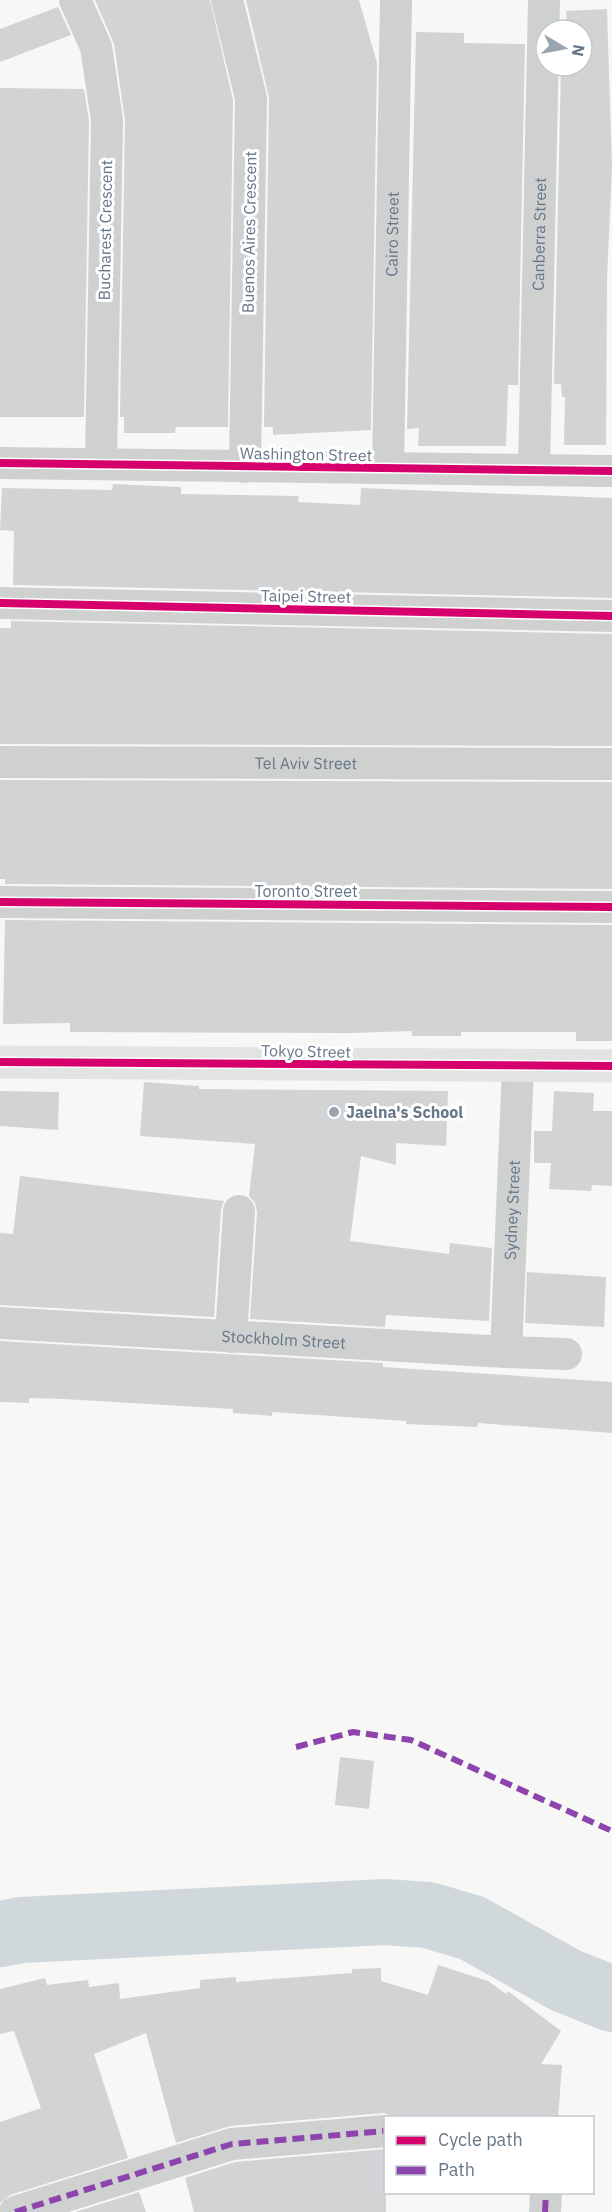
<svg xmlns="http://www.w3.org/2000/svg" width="612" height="2212" font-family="'IBM Plex Sans',sans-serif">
<rect width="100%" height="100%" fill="#f7f7f6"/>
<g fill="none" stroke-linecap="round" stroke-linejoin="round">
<polyline stroke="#d0d8db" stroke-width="66" points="0,1934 21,1930 385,1912 428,1915 472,1928 565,1980 612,1999"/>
</g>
<g fill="#d2d3d4">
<polygon points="95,0 210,0 233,100 228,427 176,427 175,433 124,433 124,417 120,417 125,120 114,44"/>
<polygon points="246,0 359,0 377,63 371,430 273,435 273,427 264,427 269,98"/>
<polygon points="58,7 71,35 0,62 0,29"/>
<polygon points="607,9 612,167 607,279 606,445 564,445 565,397 562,397 561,384 554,384 561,66 582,66 582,30 567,30 566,11"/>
<polygon points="416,32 464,33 464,43 525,44 518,385 508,385 506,446 418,446 419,428 407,429"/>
<polygon points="0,88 84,89 89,121 84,417 0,417"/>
<polygon points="113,484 181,487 181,494 299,496 298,502 360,505 361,488 612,498 612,598 13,585 14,531 0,530 2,488 112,490"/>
<polygon points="11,621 612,634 612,746 0,744 0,628 11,628"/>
<polygon points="0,780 612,782 612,889 5,884 5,879 0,879"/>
<polygon points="5,920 612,925 612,1041 576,1041 576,1032 461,1032 461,1036 412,1036 412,1031 352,1033 70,1032 70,1023 3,1024"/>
<polygon points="144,1082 199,1086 199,1089 448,1091 446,1146 396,1143 396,1165 361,1156 350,1241 449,1254 450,1243 492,1248 489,1321 386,1315 385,1327 250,1319 257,1212 255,1203 249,1196 255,1144 140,1136"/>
<polygon points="0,1091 59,1092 58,1130 0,1126"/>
<polygon points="554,1091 594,1093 593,1111 612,1111 612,1186 592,1185 591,1191 549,1189 551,1163 534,1163 534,1131 552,1131"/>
<polygon points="20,1176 224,1201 221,1210 214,1317 0,1305 0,1233 13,1234"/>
<polygon points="527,1272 606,1277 604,1327 525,1323"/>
<polygon points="0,1341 383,1363 383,1367 612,1382 612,1433 478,1423 477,1427 406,1424 406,1421 272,1412 272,1416 233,1413 233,1409 64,1399 29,1398 29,1403 0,1402"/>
<polygon points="340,1757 374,1761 369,1809 335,1805"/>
<polygon points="438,1965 488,1981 506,1994 508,1991 561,2031 541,2064 562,2065 558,2118 397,2118 384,2113 230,2126 176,2143 146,2033 94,2054 128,2158 10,2195 0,2203 0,2122 41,2108 14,2031 0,2034 0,1989 45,1978 47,1985 88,1980 89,1987 119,1983 120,1999 200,1988 200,1980 236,1977 236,1982 352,1973 352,1969 381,1968 381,1981 428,1995"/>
<polygon points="386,2149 386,2212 194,2212 185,2178 235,2162"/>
<polygon points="139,2192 146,2212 75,2212"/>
</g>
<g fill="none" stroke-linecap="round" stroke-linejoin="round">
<g stroke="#cfd1d1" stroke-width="32">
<polyline points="75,0 96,47 107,120 101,464"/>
<polyline points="227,0 251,98 245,467"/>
<polyline points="0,463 612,471"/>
<path id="s1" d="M388,468L396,0"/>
<path id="s2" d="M534,470L544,0"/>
<polyline points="0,603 612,616"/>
<path id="s3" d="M0,762L612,764"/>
<polyline points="0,902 612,907"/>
<path id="s4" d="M0,1323L506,1352L566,1354"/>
<polyline points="231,1337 239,1211"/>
<path id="s5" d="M506,1352L518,1067"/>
<polyline points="15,2212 232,2144 386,2131"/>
<polyline points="545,2212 546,2192"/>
</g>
<polyline stroke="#e2e3e3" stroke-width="33" points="0,1062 612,1066"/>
<g stroke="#8e44ad" stroke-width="6" stroke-dasharray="12 6" stroke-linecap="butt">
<polyline points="296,1747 353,1732 411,1740 612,1831"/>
<polyline points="15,2212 232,2144 386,2131"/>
<polyline points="545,2212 546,2192"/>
</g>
<g stroke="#fff" stroke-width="11">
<g id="cycleway">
<polyline points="0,463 612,471"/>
<polyline points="0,603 612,616"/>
<polyline points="0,902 612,907"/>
<polyline points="0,1062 612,1066"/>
</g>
</g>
<use href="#cycleway" stroke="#d6006c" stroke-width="8"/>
</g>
<circle fill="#99a4ae" stroke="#fff" stroke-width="2" cx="334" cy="1112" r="6"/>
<g text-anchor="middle" stroke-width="6" stroke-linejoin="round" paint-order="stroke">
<g font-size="16" fill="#667787" stroke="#fff">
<text transform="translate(105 230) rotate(-89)" y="6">Bucharest Crescent</text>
<text transform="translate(249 232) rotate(-89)" y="6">Buenos Aires Crescent</text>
<text dy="6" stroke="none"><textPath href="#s1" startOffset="234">Cairo Street</textPath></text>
<text dy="6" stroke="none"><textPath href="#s2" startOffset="236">Canberra Street</textPath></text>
<text transform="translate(306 454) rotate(1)" y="6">Washington Street</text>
<text transform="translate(306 596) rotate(1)" y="6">Taipei Street</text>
<text dy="6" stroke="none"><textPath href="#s3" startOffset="306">Tel Aviv Street</textPath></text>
<text x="306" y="897">Toronto Street</text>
<text transform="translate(306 1051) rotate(1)" y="6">Tokyo Street</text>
<text dy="6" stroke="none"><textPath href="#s5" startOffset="142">Sydney Street</textPath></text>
<text dy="6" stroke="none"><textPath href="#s4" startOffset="284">Stockholm Street</textPath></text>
</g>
<g font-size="16" font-weight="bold" fill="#667787" stroke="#fff" text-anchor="start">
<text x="346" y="1118">Jaelna's School</text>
</g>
</g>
<rect x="384" y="2116" width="210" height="78" fill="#ffffff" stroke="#c2c9cf" stroke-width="1.5"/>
<rect x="396" y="2136" width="30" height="9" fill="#d6006c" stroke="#c2c9cf" stroke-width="1.5"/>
<text x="438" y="2146" font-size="18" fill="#667787">Cycle path</text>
<rect x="396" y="2166" width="30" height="9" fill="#8e44ad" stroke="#c2c9cf" stroke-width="1.5"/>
<text x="438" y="2176" font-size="18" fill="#667787">Path</text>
<g transform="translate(564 48) rotate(100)"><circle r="28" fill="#ffffff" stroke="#c2c9cf" stroke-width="1.5"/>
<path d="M0-4.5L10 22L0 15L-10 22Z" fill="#99a4ae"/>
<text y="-9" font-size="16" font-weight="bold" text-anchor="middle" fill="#667787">N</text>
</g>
</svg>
